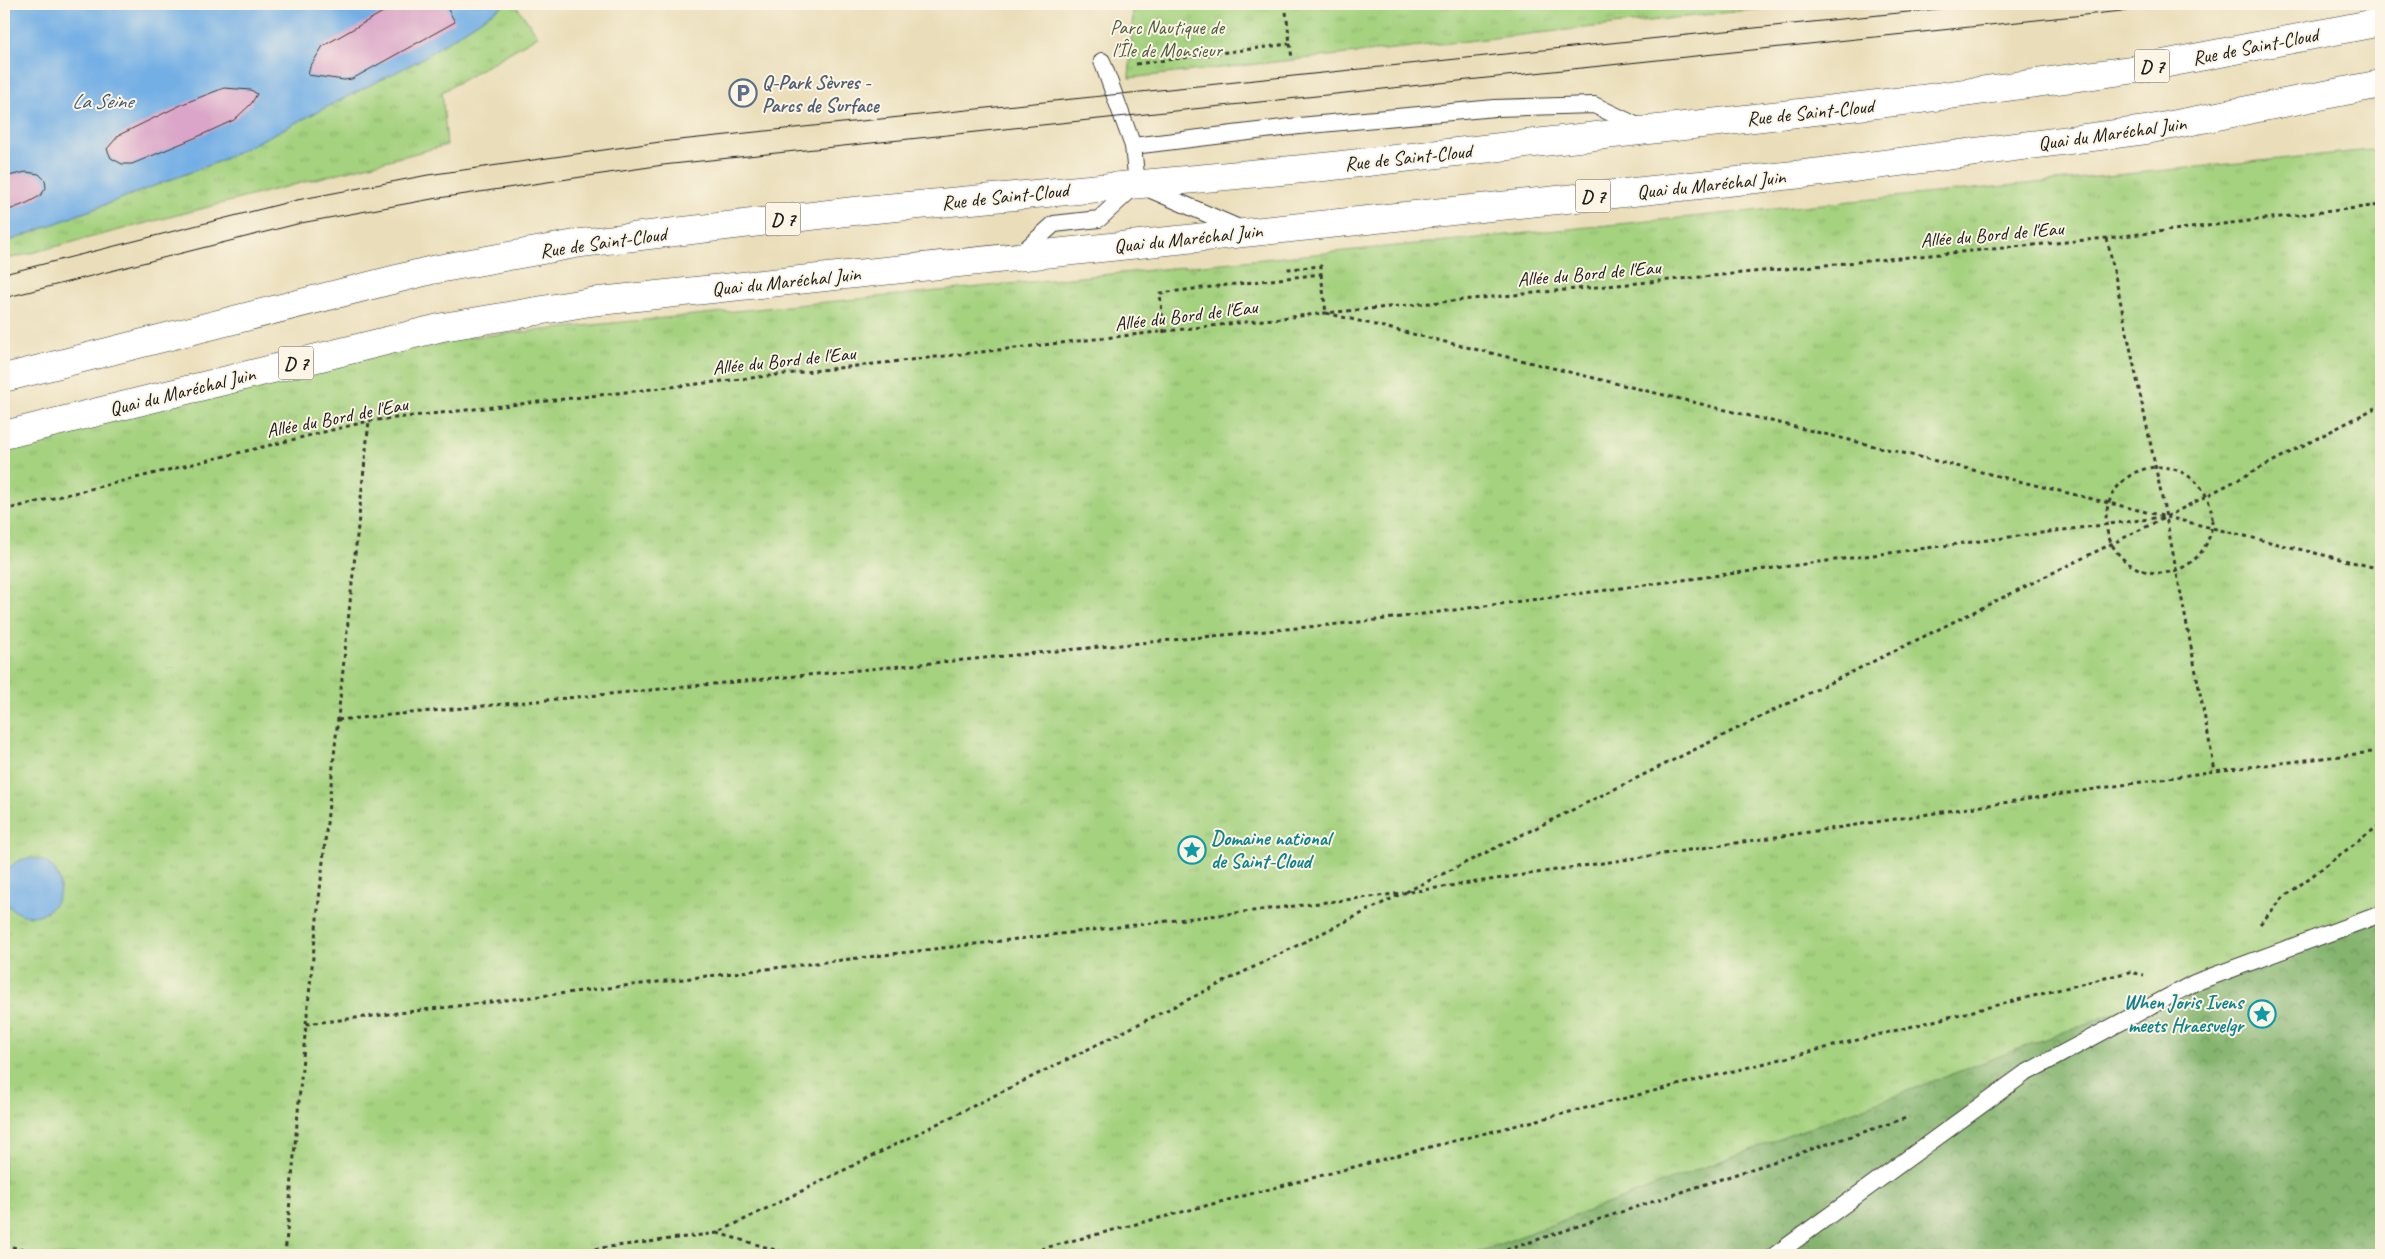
<svg xmlns="http://www.w3.org/2000/svg" width="2385" height="1259" font-family="Caveat,sans-serif">
<defs>
<pattern id="grass-tufts" width="24" height="20" patternUnits="userSpaceOnUse" patternTransform="scale(1.25)"><rect width="24" height="20" fill="#a5d27f"/><path d="M3 7l-1-3M5 7V3M7 7l1-3M15 17l-1-3M17 17v-4M19 17l1-3" fill="none" stroke="#8db46d"/></pattern>
<pattern id="forest-crowns" width="20" height="18" patternUnits="userSpaceOnUse" patternTransform="scale(1.25)"><rect width="20" height="18" fill="#84b46e"/><path d="M2 6a3 3 0 1 1 6 0M12 15a3 3 0 1 1 6 0" fill="none" stroke="#6b925a"/></pattern>
</defs>
<rect width="100%" height="100%" fill="#fcf5e5"/>
<filter id="ink" filterUnits="userSpaceOnUse"><feTurbulence type="fractalNoise" baseFrequency=".02" numOctaves="2"/><feDisplacementMap in="SourceGraphic" scale="10" xChannelSelector="R" yChannelSelector="G"/><feConvolveMatrix kernelMatrix="1 2 1 2 8 2 1 2 1" color-interpolation-filters="sRGB"/></filter>
<filter id="wash" filterUnits="userSpaceOnUse"><feTurbulence type="fractalNoise" baseFrequency=".0096" numOctaves="4" result="noise"/><feDisplacementMap in="SourceGraphic" scale="20" xChannelSelector="R" yChannelSelector="G"/><feGaussianBlur stdDeviation="1.12" result="paint"/><feColorMatrix in="noise" values="0 0 0 0 0 0 0 0 0 0 0 0 0 0 0 0 0 1.4 0 .05"/><feComposite in="paint" operator="in"/></filter>
<g filter="url(#wash)">
<rect width="100%" height="100%" fill="#eadeba"/>
<g fill="url(#grass-tufts)" stroke="#60774e">
<polygon points="505,4 515,4 538,36 442,92 447,145 4,260 4,243 220,161 418,61"/>
<polygon points="1128,4 1804,4 1129,78 1133,11"/>
<polygon points="2381,149 2381,1255 4,1255 4,445 390,345"/>
</g>
<polygon fill="url(#forest-crowns)" stroke="#506845" points="2381,916 2381,1255 1471,1255 2194,983"/>
<g fill="#73afe5" stroke="#486680">
<polygon points="4,4 505,4 418,61 220,161 4,243"/>
<circle cx="31" cy="887" r="29"/>
</g>
<g id="blocks">
<g fill="#daa5c8">
<polygon points="397,4 445,4 455,22 352,79 344,80 308,75 310,67 323,46"/>
<polygon points="224,88 251,90 257,94 251,104 234,120 197,137 132,164 122,164 111,158 107,149 119,135 185,103"/>
<polygon points="26,172 39,174 45,180 46,188 40,196 27,203 4,212 4,177"/>
</g>
</g>
</g>
<g filter="url(#ink)">
<use href="#blocks" fill-opacity="0" stroke="#3b3934" stroke-width="1"/>
<g fill="none" stroke-linecap="round" stroke-linejoin="round">
<g stroke="#3b3934" stroke-width="18">
<g id="service">
<polyline points="1102,61 1133,146 1137,184"/>
<polyline points="1133,146 1299,126 1495,108 1594,105 1642,128"/>
<polyline points="1018,256 1054,224 1099,219 1137,184 1244,230"/>
<polyline points="1775,1255 2024,1074 2194,983 2381,914"/>
</g>
</g>
<g stroke="#3b3934" stroke-width="29">
<g id="primary">
<polyline points="4,378 432,270 581,243 854,211 1324,167 1921,99 2137,69 2381,22"/>
<polyline points="4,435 443,327 590,302 1822,172 2146,130 2381,84"/>
</g>
</g>
<g stroke="#3b3934" stroke-width="3" stroke-dasharray="4 4" stroke-linecap="butt">
<polyline points="680,4 681,4"/>
<polyline points="1285,4 1292,59"/>
<polyline points="1136,64 1289,44"/>
<polyline points="2107,238 2166,517 2215,771"/>
<polyline points="1321,274 1326,313 2381,569"/>
<polyline points="1164,333 1160,293 1321,274 1321,266 1289,269 1289,265"/>
<circle cx="2159" cy="520" r="53"/>
<polyline points="4,510 369,421 1326,313 2107,238 2381,205"/>
<polyline points="338,720 1370,621 2163,517"/>
<polyline points="1406,892 2166,517 2381,405"/>
<polyline points="2260,924 2284,897 2381,824"/>
<polyline points="306,1024 1403,893 2215,771 2381,751"/>
<polyline points="717,1233 793,1255"/>
<polyline points="4,1246 69,1255"/>
<polyline points="285,1255 306,1024 369,421"/>
<polyline points="547,1255 717,1233 1401,894"/>
<polyline points="1018,1255 1434,1146 2129,972 2144,975"/>
<polyline points="1491,1255 1909,1117"/>
</g>
<use href="#service" stroke="#fff" stroke-width="16"/>
<use href="#primary" stroke="#fff" stroke-width="28"/>
<g stroke="#1c1c1c" stroke-width="1">
<polyline points="4,274 297,200 428,175 660,142 1985,4"/>
<polyline points="4,298 301,223 432,199 663,165 2188,4"/>
</g>
</g>
</g>
<defs>
<g id="parking-ring" transform="scale(1.4375)"><circle r="9.5" fill="#fcf5e5" stroke="#5c6f8a" stroke-width="1.5"/><path d="M-3.5-5.5H1a3.5 3.5 0 0 1 0 7H-1V5.5H-3.5ZM-1-3.4V-.6H.8a1.4 1.4 0 0 0 0-2.8Z" fill="#5c6f8a"/></g>
<g id="sight-ring" transform="scale(1.4375)"><circle r="9.5" fill="#fcf5e5" stroke="#0f9aa8" stroke-width="1.5"/><path d="M0-6L1.8-2.2L6-1.7L2.9 1.2L3.7 5.4L0 3.3L-3.7 5.4L-2.9 1.2L-6-1.7L-1.8-2.2Z" fill="#0f9aa8"/></g>
</defs>
<g fill-rule="evenodd">
<use href="#parking-ring" x="743" y="93"/>
<use href="#sight-ring" x="1192" y="850"/>
<use href="#sight-ring" x="2262" y="1014"/>
</g>
<g text-anchor="middle" stroke-width="4" stroke-linejoin="round" paint-order="stroke">
<g fill="#fcf5e5" stroke="#5f5d58" stroke-width="1">
<rect x="2134.5" y="49.5" width="35" height="33" rx="4"/>
<rect x="1575.5" y="179.5" width="35" height="33" rx="4"/>
<rect x="765.5" y="202.5" width="35" height="33" rx="4"/>
<rect x="278.5" y="346.5" width="35" height="33" rx="4"/>
</g>
<g font-size="19" font-weight="bold" fill="#1c1c1c">
<text x="2152" y="73">D 7</text>
<text x="1593" y="203">D 7</text>
<text x="783" y="226">D 7</text>
<text x="296" y="370">D 7</text>
</g>
<g font-size="20" fill="#4c5c3f" stroke="#fcf5e5">
<text x="1167" y="34">Parc Nautique de<tspan x="1167" dy="23">l'Île de Monsieur</tspan></text>
</g>
<g font-size="20" fill="#1c1c1c" stroke="#fcf5e5">
<text transform="translate(2255 46) rotate(-11)" y="7">Rue de Saint-Cloud</text>
<text transform="translate(1810 112) rotate(-6)" y="7">Rue de Saint-Cloud</text>
<text transform="translate(2112 133) rotate(-8)" y="7">Quai du Maréchal Juin</text>
<text transform="translate(1408 157) rotate(-6)" y="7">Rue de Saint-Cloud</text>
<text transform="translate(1711 184) rotate(-6)" y="7">Quai du Maréchal Juin</text>
<text transform="translate(1005 196) rotate(-6)" y="7">Rue de Saint-Cloud</text>
<text transform="translate(1992 234) rotate(-5)" y="7">Allée du Bord de l'Eau</text>
<text transform="translate(1188 238) rotate(-6)" y="7">Quai du Maréchal Juin</text>
<text transform="translate(603 242) rotate(-8)" y="7">Rue de Saint-Cloud</text>
<text transform="translate(1589 273) rotate(-5)" y="7">Allée du Bord de l'Eau</text>
<text transform="translate(786 281) rotate(-6)" y="7">Quai du Maréchal Juin</text>
<text transform="translate(1186 315) rotate(-7)" y="7">Allée du Bord de l'Eau</text>
<text transform="translate(784 360) rotate(-6)" y="7">Allée du Bord de l'Eau</text>
<text transform="translate(182 391) rotate(-14)" y="7">Quai du Maréchal Juin</text>
<text transform="translate(337 417) rotate(-11)" y="7">Allée du Bord de l'Eau</text>
</g>
<g font-size="20" font-weight="bold" fill="#4e5e75" stroke="#fcf5e5" text-anchor="start">
<text x="762" y="89">Q-Park Sèvres -<tspan x="762" dy="23">Parcs de Surface</tspan></text>
</g>
<g font-size="20" font-weight="bold" fill="#0d838f" stroke="#fcf5e5" text-anchor="start">
<text x="1211" y="845">Domaine national<tspan x="1211" dy="23">de Saint-Cloud</tspan></text>
<text x="2243" y="1009" text-anchor="end">When Joris Ivens<tspan x="2243" dy="23">meets Hraesvelgr</tspan></text>
</g>
<g font-size="21" font-style="italic" fill="#3f576c" stroke="#fcf5e5">
<text x="102" y="108">La Seine</text>
</g>
</g>
<rect width="2385" height="1259" fill="none" stroke="#fcf5e5" stroke-width="20"/>
</svg>
